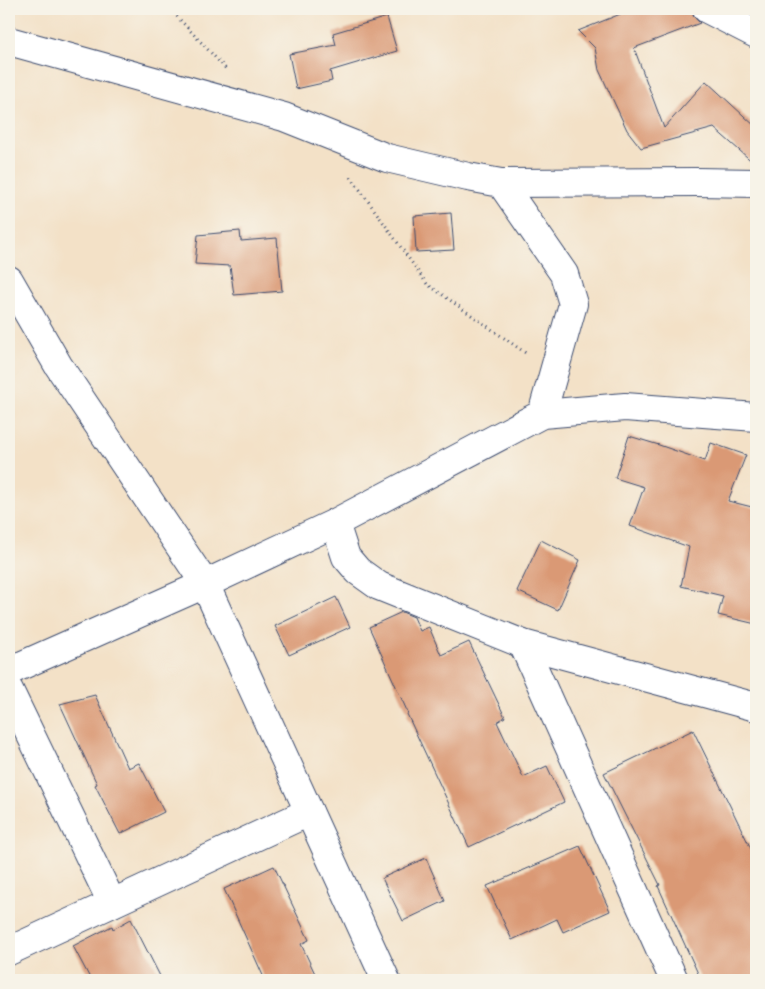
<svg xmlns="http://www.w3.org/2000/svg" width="765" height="989" font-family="Kalam,sans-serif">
<rect width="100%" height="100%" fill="#f7f3e8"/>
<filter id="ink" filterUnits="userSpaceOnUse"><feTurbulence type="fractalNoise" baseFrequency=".02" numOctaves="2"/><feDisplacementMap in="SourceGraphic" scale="10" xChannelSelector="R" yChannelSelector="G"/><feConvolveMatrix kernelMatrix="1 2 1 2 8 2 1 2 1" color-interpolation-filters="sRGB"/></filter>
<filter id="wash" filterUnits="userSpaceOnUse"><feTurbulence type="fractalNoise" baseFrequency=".0096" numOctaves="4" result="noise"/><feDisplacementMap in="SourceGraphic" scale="20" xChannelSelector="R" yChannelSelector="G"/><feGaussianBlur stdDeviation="1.12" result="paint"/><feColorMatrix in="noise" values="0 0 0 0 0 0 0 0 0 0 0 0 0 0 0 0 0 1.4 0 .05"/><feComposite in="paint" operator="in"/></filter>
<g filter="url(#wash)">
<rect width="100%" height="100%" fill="#f3e1c7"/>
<g id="blocks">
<g fill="#da9975">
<polygon points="633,9 692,9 694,17 700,23 634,48 664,128 706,81 756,127 756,165 714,128 641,148 627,130 599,70 595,48 578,31"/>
<polygon points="387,17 397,51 330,71 332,81 296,89 289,54 336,45 333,33"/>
<polygon points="451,213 454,250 416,252 414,216"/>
<polygon points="240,231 241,241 277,238 282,291 234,295 230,266 195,264 198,235"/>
<polygon points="629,436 659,445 705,461 711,443 746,455 728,501 756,508 756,624 718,615 723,596 681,586 689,547 630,526 644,487 615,478"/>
<polygon points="541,540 580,560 558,610 517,591"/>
<polygon points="336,597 350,627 289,655 275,626"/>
<polygon points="402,612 414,617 420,631 429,627 441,655 469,642 505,717 497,722 523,777 547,766 564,802 469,847 407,714 408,713 369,627"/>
<polygon points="95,695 128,768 139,763 164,812 120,834 95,785 97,784 60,704"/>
<polygon points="693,730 756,859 756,980 701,980 658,886 660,885 604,773"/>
<polygon points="580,846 610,911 563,932 557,919 512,940 487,886"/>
<polygon points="426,858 445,901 403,921 382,878"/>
<polygon points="274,866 309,940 301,944 318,980 265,980 224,889"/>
<polygon points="131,919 162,980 91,980 73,946 112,926 113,929"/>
</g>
</g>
</g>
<g filter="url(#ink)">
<use href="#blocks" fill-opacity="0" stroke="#3b4a6e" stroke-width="1"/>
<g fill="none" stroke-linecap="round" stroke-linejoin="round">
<g stroke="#3b4a6e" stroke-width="30">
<g id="minor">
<polyline points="707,9 756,34"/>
<polyline points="9,41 284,117 387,158 468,177 501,183 697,182 756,183"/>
<polyline points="501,183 564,274 573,304 542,414"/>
<polyline points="9,280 58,365 205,584 386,980"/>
<polyline points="335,523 346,557 358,571 379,586 523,644 756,707"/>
<polyline points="523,644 674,980"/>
<polyline points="9,671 205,584 335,523 542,414 625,407 756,417"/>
<polyline points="9,690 112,903"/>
<polyline points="9,951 309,812"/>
</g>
</g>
<g stroke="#3b4a6e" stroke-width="3" stroke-dasharray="1 4" stroke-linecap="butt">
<polyline points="170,9 226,69"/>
<polyline points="351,177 427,284 527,354"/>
</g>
<use href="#minor" stroke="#fff" stroke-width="28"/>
</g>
</g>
<rect width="765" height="989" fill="none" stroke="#f7f3e8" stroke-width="30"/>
</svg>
